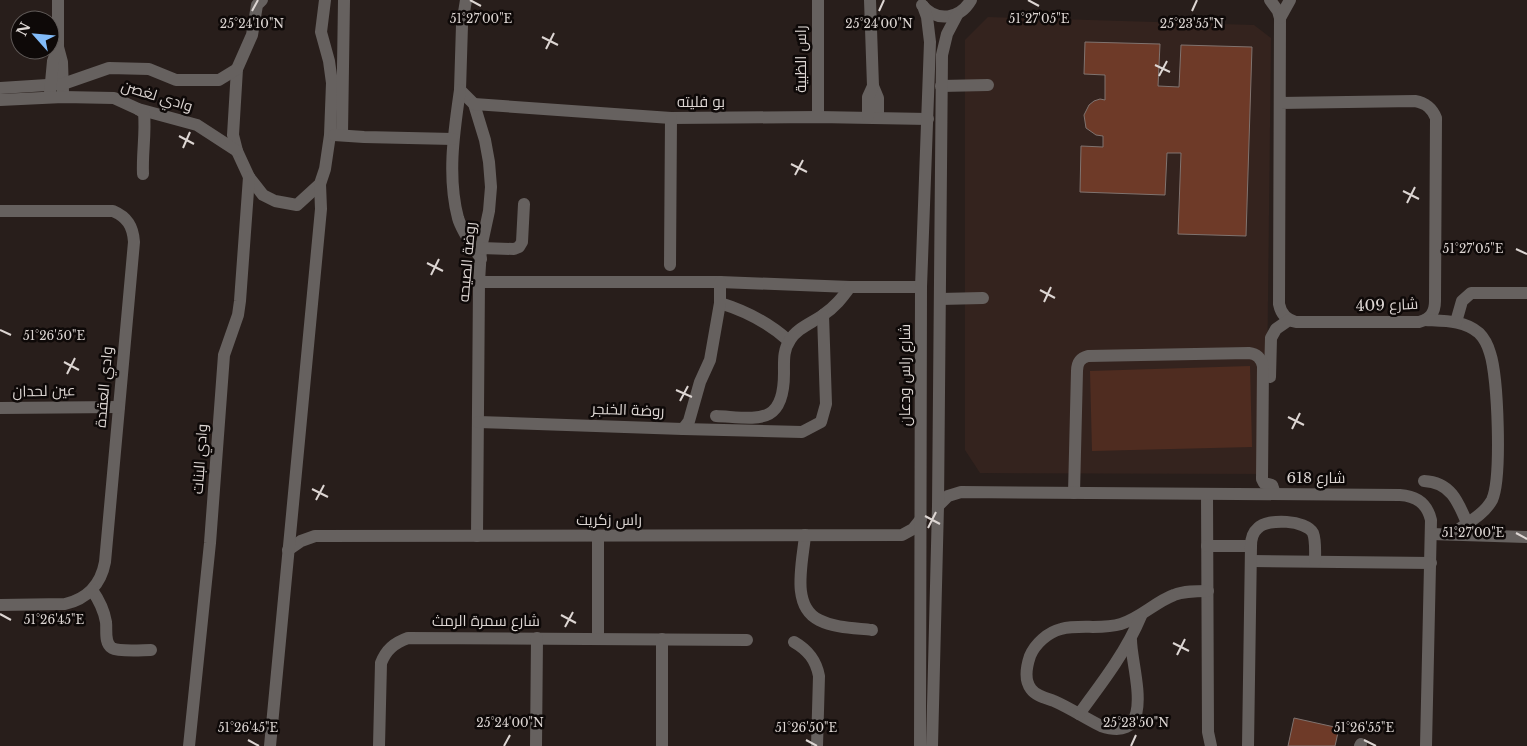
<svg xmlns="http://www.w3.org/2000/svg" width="1527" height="746" font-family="'Libre Baskerville',Cairo,serif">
<rect width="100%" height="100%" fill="#281e1b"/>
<polygon fill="#34231e" points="988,17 1254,25 1271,38 1266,474 980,473 965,450 965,40"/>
<polygon fill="#4f2c20" points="1250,366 1252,447 1092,451 1090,371"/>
<g fill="#6e3a28" stroke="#80736f">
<polygon points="1085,42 1160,44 1158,86 1179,87 1181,45 1252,47 1246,236 1178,234 1181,153 1167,153 1165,195 1080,192 1081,146 1103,147 1103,136 1096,135 1086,128 1084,115 1089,105 1094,101 1100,99 1105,100 1105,75 1084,74"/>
<polygon points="1294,718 1339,728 1335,746 1288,746"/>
</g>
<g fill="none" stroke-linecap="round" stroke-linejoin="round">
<g stroke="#66615f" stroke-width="12">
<polyline points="58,0 58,47 62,62 63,92"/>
<polyline points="262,0 257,5 252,35 237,69 233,135 237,151 249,177 263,195 275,201 297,205 320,184 325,169 330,135 332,83 329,61 321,32 325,0"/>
<polyline points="466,0 462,25 460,90 474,104 485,140 489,162 491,187 489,211 481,248 479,282 477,536"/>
<polyline points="818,0 818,117"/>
<path d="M1270,0L1278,11L1280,18L1279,304C1281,314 1287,320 1296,322H1419C1430,319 1435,313 1435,301L1436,118C1432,108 1426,103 1415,101L1280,103"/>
<path d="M922,5C937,23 960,19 971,0"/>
<polyline points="1280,18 1290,0"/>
<polyline points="873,86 878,98 878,118"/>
<polyline points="941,86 988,85"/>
<polyline points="0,88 63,84 109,68 149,69 176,80 219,80 237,69"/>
<path d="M460,90C454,132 447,176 458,218C462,232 473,246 481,259"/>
<polyline points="50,93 53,61 58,47"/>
<polyline points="0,100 63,97 114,98 138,109 197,125 237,151"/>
<polyline points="474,104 671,118 818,117 928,119"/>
<path d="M138,109L144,113C146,133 142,153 143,174"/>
<polyline points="868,117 868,97 873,86 870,0"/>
<polyline points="342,134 344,0"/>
<polyline points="334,135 364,137 453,139"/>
<path d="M0,211H113C127,217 133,226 134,242L105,562C101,584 87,599 65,604L0,605"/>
<polyline points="481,248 514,249 519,247 522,242 524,204"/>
<polyline points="670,265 671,118"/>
<polyline points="479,282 720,282 850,287"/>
<polyline points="940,299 983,298"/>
<path d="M720,303C746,311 768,322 789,341"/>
<path d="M1425,320C1444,321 1464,320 1479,333C1484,338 1488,346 1490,353C1498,377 1502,478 1492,500C1484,515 1465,524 1452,534"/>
<polyline points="1456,322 1462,301 1471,293 1527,293"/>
<polyline points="1270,377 1271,338 1276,329 1289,320"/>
<polyline points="0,408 119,407"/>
<path d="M716,416C757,418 784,427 784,373C784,361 783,350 790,340C797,328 812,323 823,315C835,307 842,298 850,287H921"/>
<polyline points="478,422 683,429 689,421 700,382 710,360 720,303 720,282"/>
<polyline points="683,429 802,432 821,422 826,404 823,315"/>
<path d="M1424,481C1450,482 1458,501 1467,523"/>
<path d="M1074,493L1077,371C1077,363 1080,358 1088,356L1249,353C1257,354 1261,358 1263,366L1262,479L1264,483L1272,485L1275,494"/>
<polyline points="1207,494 1208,732 1211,746"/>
<path d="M938,506L948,496L961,492L1400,495C1416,496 1427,503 1431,520L1426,746"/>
<polyline points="1431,534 1527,537"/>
<path d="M805,535C803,561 790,606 819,620C835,628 855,628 872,630"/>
<polyline points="1207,546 1251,546"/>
<polyline points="288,550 301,541 315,536 902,535 913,529 921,519"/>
<polyline points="1251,561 1431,563"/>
<path d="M92,590C99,600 104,610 106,622C107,630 104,643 112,648C119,652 142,650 151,650"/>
<polyline points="598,638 598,536"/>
<path d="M1131,640C1131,667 1159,745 1101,726C1085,718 1070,708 1054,701C1046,698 1036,696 1031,689C1024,680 1027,665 1030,656C1035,644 1048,632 1061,629C1080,624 1101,630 1121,624C1141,618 1155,602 1174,595C1184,591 1196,591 1208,591"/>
<path d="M794,642C808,650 816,660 819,676L817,746"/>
<path d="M1079,714C1102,683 1126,652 1141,616"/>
<polyline points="189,746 210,543 224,355 238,315 240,301 249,177"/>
<polyline points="270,746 321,209 320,184"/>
<path d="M379,746L381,663C386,650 394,643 408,638L747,640"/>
<polyline points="536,746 537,638"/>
<polyline points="662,746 662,639"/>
<polyline points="920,746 921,287 930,42 927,17 923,6"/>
<polyline points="932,746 938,506 942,55 947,34 957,15"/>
<path d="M1248,746L1251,546C1251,539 1252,533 1258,528C1268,518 1306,520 1313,533C1316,541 1315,553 1315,561"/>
<polyline points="1360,746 1361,744"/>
</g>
</g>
<path fill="none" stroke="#ddd6d3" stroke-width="2" d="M470,0L481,6M1028,0L1039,6M252,11L258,0M879,11L884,0M1192,11L1197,0M542,37L558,45M546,49L554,33M1155,65L1170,72M1159,76L1167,61M179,136L194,144M183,148L190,132M791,164L807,172M795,175L803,160M1403,191L1419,199M1407,203L1415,187M1516,249L1527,254M427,263L443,271M431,275L439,259M1040,290L1055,298M1044,302L1051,287M0,330L11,335M64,362L79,370M67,374L75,358M676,390L692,397M680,401L688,386M1288,417L1304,425M1292,429L1300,413M312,489L328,497M316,500L324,485M925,516L940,524M928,528L936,512M1516,533L1527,539M0,614L11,620M561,615L576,623M565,627L573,612M1173,643L1189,651M1177,655L1185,639M248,740L259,746M806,740L817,746M1364,740L1376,746M504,746L510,735M1131,746L1136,735"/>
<g text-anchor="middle" stroke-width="5" stroke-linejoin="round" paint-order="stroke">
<g font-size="15" fill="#ddd6d3" stroke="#0e0908">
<text transform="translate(801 59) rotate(-90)" y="5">راس الظبية</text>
<text transform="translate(157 96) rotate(17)" y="5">وادي لغصن</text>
<text x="701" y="107">بو فليته</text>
<text transform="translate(467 262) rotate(-85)" y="5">روضة الصيحه</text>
<text transform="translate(1387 305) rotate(-2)" y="5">شارع 409</text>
<text transform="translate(905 375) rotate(-90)" y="5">شارع راس ودعان</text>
<text transform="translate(104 387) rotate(-85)" y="5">وادي العقدة</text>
<text transform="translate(44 391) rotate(-1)" y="5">عين لحدان</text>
<text transform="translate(628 410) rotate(2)" y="5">روضة الخنجر</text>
<text transform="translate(200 459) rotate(-86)" y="5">وادي البنات</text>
<text x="1316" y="483">شارع 618</text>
<text x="609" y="525">راس زكريت</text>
<text x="486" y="626">شارع سمرة الرمث</text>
</g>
</g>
<g font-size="12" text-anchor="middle" fill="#ddd6d3" stroke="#0e0908" stroke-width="5" stroke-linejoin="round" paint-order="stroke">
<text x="481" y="23">51°27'00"E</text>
<text x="1039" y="23">51°27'05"E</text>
<text x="252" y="28">25°24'10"N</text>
<text x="879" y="28">25°24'00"N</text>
<text x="1192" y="28">25°23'55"N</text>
<text x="1473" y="253">51°27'05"E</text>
<text x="54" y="340">51°26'50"E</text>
<text x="1473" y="537">51°27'00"E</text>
<text x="54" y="624">51°26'45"E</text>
<text x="510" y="727">25°24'00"N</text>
<text x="1136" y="727">25°23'50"N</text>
<text x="248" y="732">51°26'45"E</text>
<text x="806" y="732">51°26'50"E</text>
<text x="1364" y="732">51°26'55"E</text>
</g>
<g transform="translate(35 35) rotate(297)"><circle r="24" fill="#0e0908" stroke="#615b59"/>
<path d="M0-4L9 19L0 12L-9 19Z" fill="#82bcfa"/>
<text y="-8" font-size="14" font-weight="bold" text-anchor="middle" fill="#ddd6d3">N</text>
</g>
</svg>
